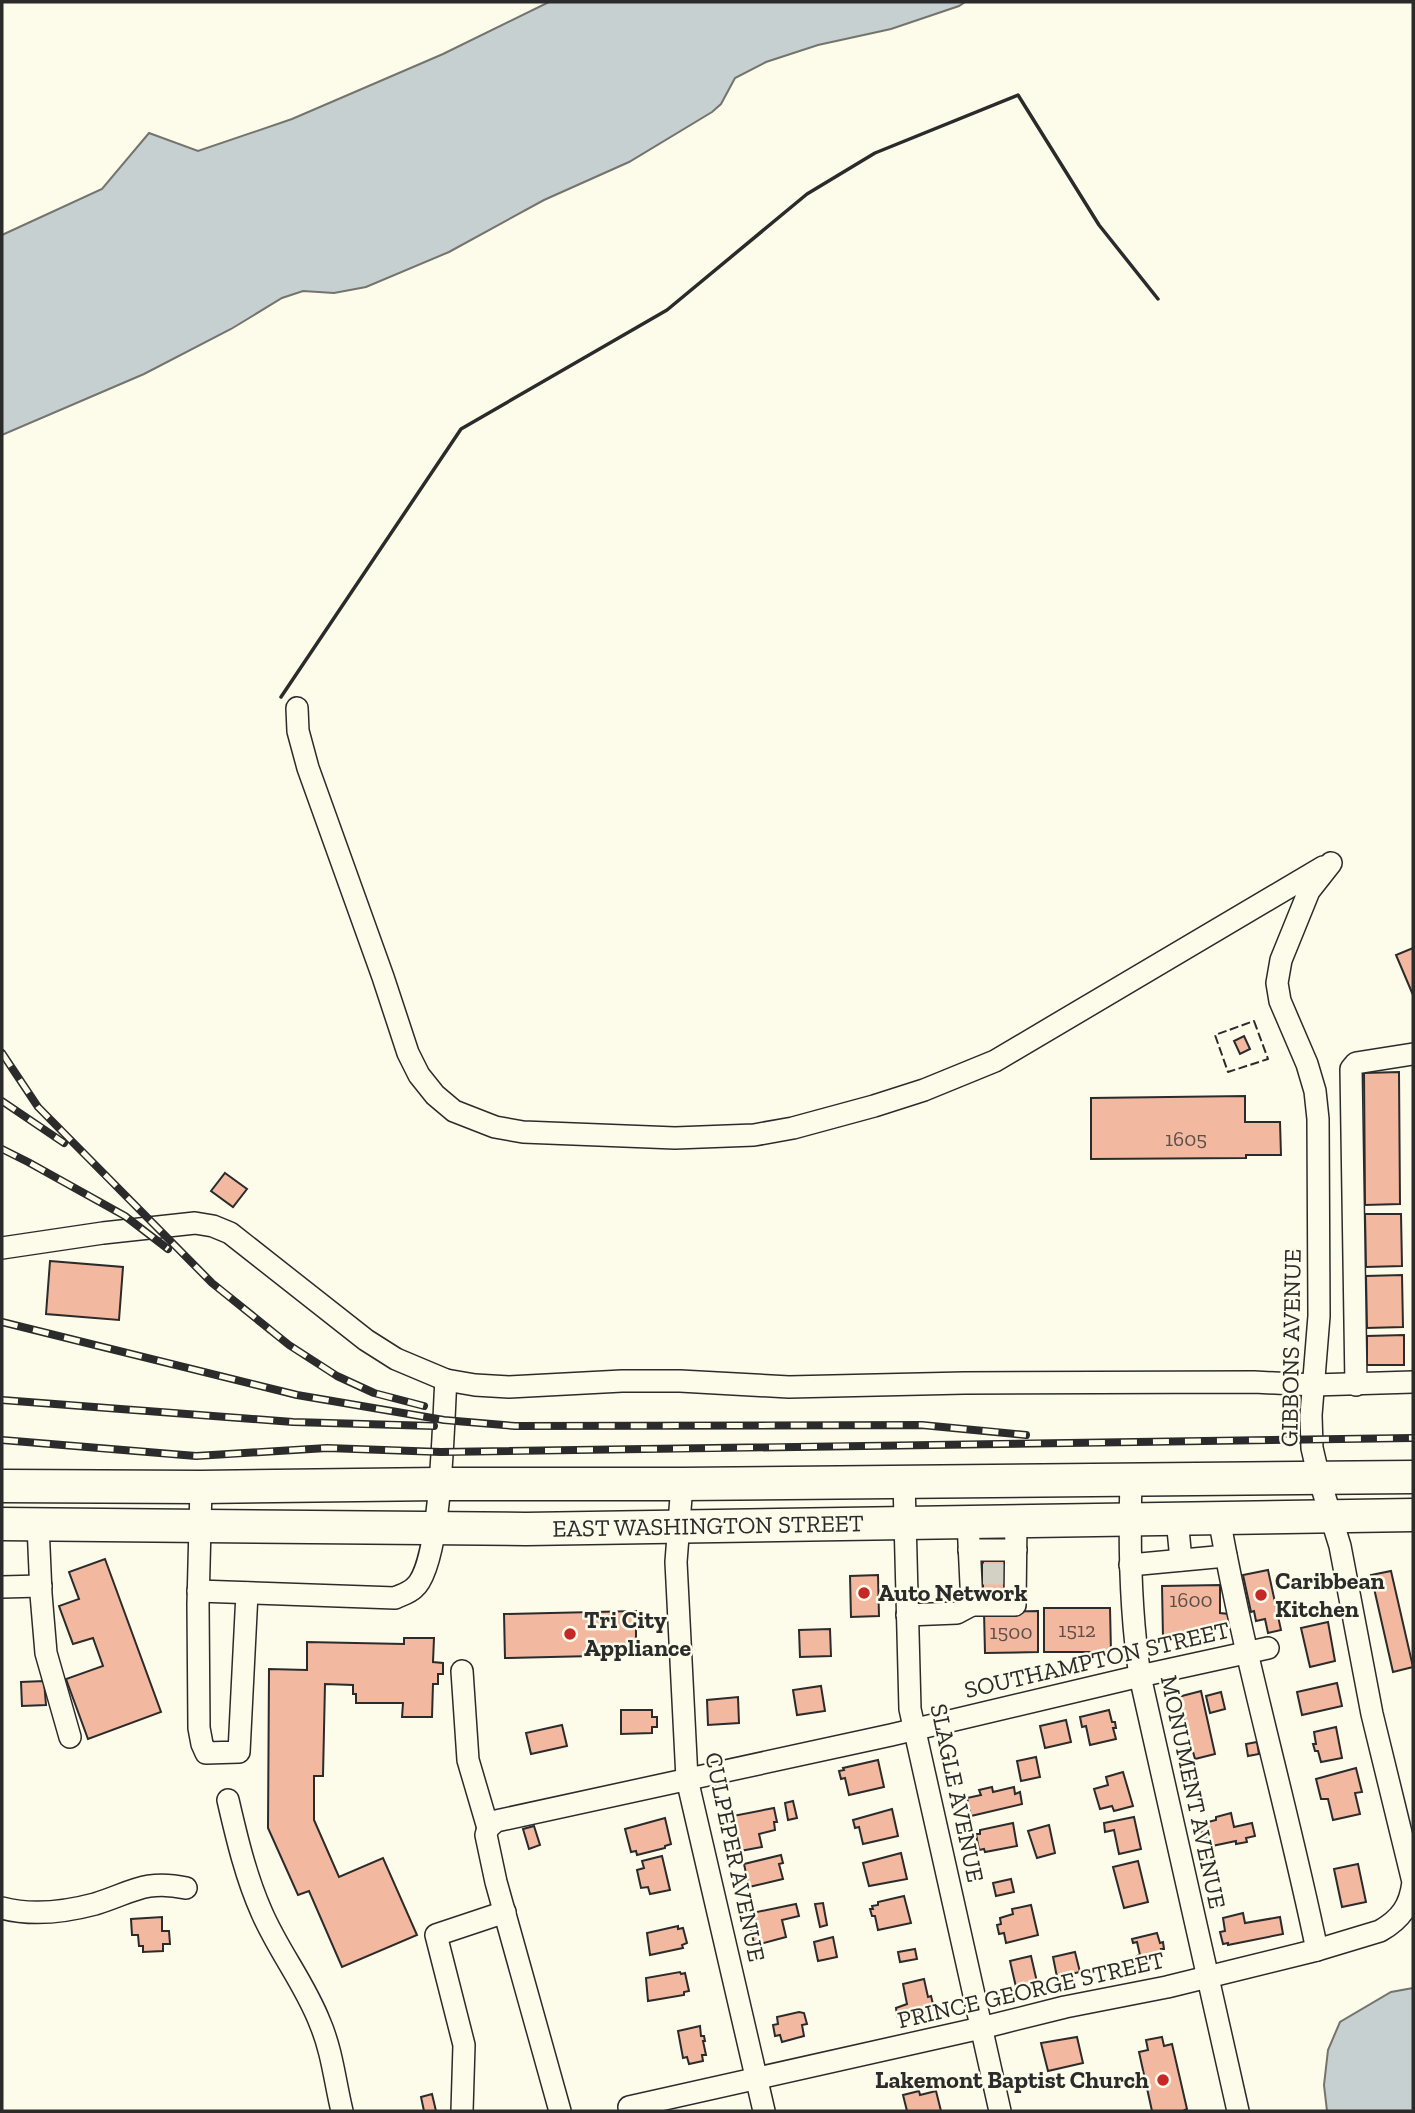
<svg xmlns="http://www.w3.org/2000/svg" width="1415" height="2113" font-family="'Zilla Slab',serif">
<rect width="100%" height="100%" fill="#fdfbea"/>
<g fill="#c7d0d0" stroke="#74746e" stroke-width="2">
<polygon points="549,2 965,2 959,6 891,29 818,45 766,62 735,78 721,104 712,112 629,162 544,200 449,252 366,287 334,293 303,291 282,298 231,329 144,374 2,435 2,235 102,189 149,133 198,151 292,119 443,54"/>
<polygon points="1413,1988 1413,2111 1327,2111 1324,2085 1328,2050 1340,2022 1391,1992"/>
</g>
<g fill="#f2b8a0" stroke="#2b2b2b" stroke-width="2">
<polygon points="1413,948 1413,995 1396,955"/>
<polygon points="1244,1036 1250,1049 1240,1054 1234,1041"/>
<polygon points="1399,1072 1400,1204 1365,1205 1364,1073"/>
<polygon points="1245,1096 1245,1122 1280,1122 1281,1155 1246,1155 1246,1158 1091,1159 1091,1098"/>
<polygon points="225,1173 247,1189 233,1207 211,1191"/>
<polygon points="1365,1214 1401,1214 1402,1266 1366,1267"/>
<polygon points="50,1261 123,1267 119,1320 46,1314"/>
<polygon points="1402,1275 1403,1327 1367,1328 1366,1276"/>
<polygon points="1404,1335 1404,1365 1367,1365 1367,1336"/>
<polygon points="983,1554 1005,1554 1004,1601 983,1601"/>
<polygon points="105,1559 161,1712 88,1739 66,1679 103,1666 93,1638 73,1644 59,1606 79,1599 69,1572"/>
<polygon points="1268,1570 1281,1630 1268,1633 1265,1619 1256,1621 1254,1611 1251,1612 1243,1575"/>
<polygon points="1391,1571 1413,1667 1393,1672 1371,1575"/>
<polygon points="878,1575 879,1616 851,1617 850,1576"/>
<polygon points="1220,1585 1220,1613 1229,1614 1229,1625 1221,1625 1221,1628 1191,1629 1191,1637 1163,1638 1162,1586"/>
<polygon points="1044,1608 1110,1608 1111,1652 1044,1652"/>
<polygon points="636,1611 636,1655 505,1658 504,1614"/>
<polygon points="1038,1611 1038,1652 985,1653 984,1612"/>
<polygon points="1328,1622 1335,1661 1310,1667 1301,1628"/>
<polygon points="830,1629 831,1656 800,1657 799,1630"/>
<polygon points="404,1638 434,1638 433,1662 443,1663 443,1674 438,1674 438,1684 433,1684 432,1717 402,1717 403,1703 356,1703 356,1694 353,1694 353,1685 325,1684 323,1776 314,1776 314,1820 339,1877 383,1858 417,1935 342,1967 309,1891 298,1895 268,1828 269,1669 307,1670 307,1642 404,1644"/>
<polygon points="44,1681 46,1705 22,1706 21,1682"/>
<polygon points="1337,1683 1342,1706 1302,1715 1297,1692"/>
<polygon points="821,1686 825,1711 797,1715 793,1690"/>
<polygon points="1201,1691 1215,1754 1195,1759 1178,1697"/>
<polygon points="1221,1692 1225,1709 1210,1713 1206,1696"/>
<polygon points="738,1697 739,1723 708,1725 707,1700"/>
<polygon points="621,1710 652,1710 652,1717 657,1717 657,1727 652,1727 652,1733 621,1734"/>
<polygon points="1109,1710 1112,1722 1115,1722 1116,1728 1113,1728 1116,1739 1090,1745 1086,1726 1082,1727 1080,1717"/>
<polygon points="1066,1720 1071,1742 1045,1748 1040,1726"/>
<polygon points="562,1725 567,1746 531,1754 526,1733"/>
<polygon points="1336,1727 1342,1758 1321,1762 1318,1751 1315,1751 1313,1744 1316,1744 1314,1732"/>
<polygon points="1257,1742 1259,1754 1248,1756 1246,1744"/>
<polygon points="1036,1757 1040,1777 1021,1781 1017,1761"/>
<polygon points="878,1760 884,1787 849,1795 845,1778 841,1779 839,1771 844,1770 843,1768"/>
<polygon points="1356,1768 1362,1792 1355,1793 1360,1814 1333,1820 1328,1799 1321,1799 1316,1779"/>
<polygon points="1123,1772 1133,1806 1114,1811 1112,1806 1100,1809 1094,1789 1108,1785 1106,1777"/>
<polygon points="992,1787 993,1792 1014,1787 1015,1794 1020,1792 1022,1804 971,1816 967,1798 981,1795 979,1790"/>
<polygon points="793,1801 797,1818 788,1820 785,1803"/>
<polygon points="774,1808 777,1822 774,1822 775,1830 759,1834 762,1847 740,1851 733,1816"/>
<polygon points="892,1809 898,1836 863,1844 859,1827 855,1828 853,1820"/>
<polygon points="1231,1813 1234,1827 1252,1823 1255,1836 1246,1838 1247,1842 1236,1844 1236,1841 1212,1846 1210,1836 1203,1838 1200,1824 1216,1820 1216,1817"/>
<polygon points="1134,1817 1141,1849 1119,1854 1114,1830 1105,1832 1104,1823"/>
<polygon points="665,1818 671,1844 665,1846 665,1848 637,1855 636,1851 631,1852 625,1829"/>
<polygon points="1013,1823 1017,1846 985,1852 984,1849 979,1850 976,1834 980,1834 980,1830"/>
<polygon points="1049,1825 1055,1853 1037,1858 1028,1831"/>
<polygon points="534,1826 540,1845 529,1849 523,1829"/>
<polygon points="901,1853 907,1879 869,1886 863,1863"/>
<polygon points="781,1855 783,1863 779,1864 783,1879 749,1887 744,1864"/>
<polygon points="662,1856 670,1890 650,1894 648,1887 641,1888 637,1870 644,1868 642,1861"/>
<polygon points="1138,1861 1148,1902 1124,1908 1113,1867"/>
<polygon points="1358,1864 1366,1902 1342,1907 1334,1869"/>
<polygon points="1011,1879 1014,1892 996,1896 993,1883"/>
<polygon points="904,1896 911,1923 878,1930 875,1916 872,1916 870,1909 873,1909 872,1906 878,1905 878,1902"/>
<polygon points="823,1903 827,1925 820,1927 815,1904"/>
<polygon points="796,1904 799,1916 782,1920 786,1937 760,1944 759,1942 754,1943 750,1927 755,1926 752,1913"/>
<polygon points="1031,1905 1038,1935 1006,1943 1004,1933 999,1934 997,1925 1001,1924 1000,1918 1013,1914 1012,1909"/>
<polygon points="1243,1913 1245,1923 1280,1917 1283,1934 1228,1945 1228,1943 1223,1944 1220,1932 1225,1931 1223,1918"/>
<polygon points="162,1917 162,1931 169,1931 170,1944 163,1944 163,1951 143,1952 143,1946 139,1946 138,1935 132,1935 131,1919"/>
<polygon points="678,1926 678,1929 683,1928 687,1943 682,1945 683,1948 650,1955 647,1933"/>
<polygon points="1157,1933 1160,1943 1163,1942 1164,1949 1161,1949 1163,1957 1141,1962 1141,1960 1138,1960 1137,1956 1140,1955 1137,1942 1133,1943 1132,1939"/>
<polygon points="833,1937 837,1957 818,1961 814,1942"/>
<polygon points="915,1949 917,1959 900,1962 898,1952"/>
<polygon points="1075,1952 1080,1972 1057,1977 1053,1957"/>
<polygon points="1031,1956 1037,1982 1016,1987 1010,1961"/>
<polygon points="680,1972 681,1974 685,1973 689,1991 684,1992 684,1995 648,2001 646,1978"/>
<polygon points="924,1979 928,1997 931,1996 933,2004 930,2005 931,2011 897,2016 896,2008 907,2004 903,1984"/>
<polygon points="799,2012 804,2013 807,2024 802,2025 804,2036 782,2042 780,2035 775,2036 773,2025 778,2024 777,2017"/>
<polygon points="700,2026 701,2036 704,2036 705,2041 703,2041 706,2055 702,2055 703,2061 689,2064 687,2057 683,2058 678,2031"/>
<polygon points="1077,2037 1083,2063 1048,2071 1041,2043"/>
<polygon points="1162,2037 1164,2046 1172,2044 1187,2109 1183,2111 1152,2111 1139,2052 1148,2050 1146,2040"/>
<polygon points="919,2091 920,2095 936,2091 941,2111 907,2111 903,2095"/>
<polygon points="432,2094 436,2111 424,2111 421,2097"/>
</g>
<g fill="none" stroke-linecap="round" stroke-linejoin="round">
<polyline stroke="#d3d1c4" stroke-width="21" stroke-dasharray="21 10" stroke-linecap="butt" points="983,1574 1004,1574"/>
<g stroke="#2b2b2b" stroke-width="24">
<g id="minor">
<polyline points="297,708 298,731 308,768 383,977 408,1053 419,1075 435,1095 454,1111 495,1127 523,1132 675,1138 754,1135 793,1128 874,1106 924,1090 995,1061 1323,867"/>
<polyline points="2,1248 103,1233 195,1223 213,1226 230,1233 366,1340 396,1359 446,1380 475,1385 509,1387 622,1381 680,1381 789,1387 964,1383 1254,1382 1314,1385 1413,1382"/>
<polyline points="1356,1385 1351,1069 1356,1063 1413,1054"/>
<path d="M1131,1480C1129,1546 1130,1611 1140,1676L1238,2111"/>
<polyline points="904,1481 910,1709 1000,2111"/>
<polyline points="682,1484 676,1562 687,1779 764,2111"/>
<polyline points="201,1487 198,1604 199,1728 202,1744 206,1753 239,1752 247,1593"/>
<path d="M1219,1518C1245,1663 1287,1805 1317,1950"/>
<polyline points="1177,1519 1181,1560"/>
<polyline points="38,1525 41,1594 46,1653 70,1737"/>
<polyline points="969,1550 1016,1550"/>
<polyline points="1130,1565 1226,1556"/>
<polyline points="2,1587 41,1586"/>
<path d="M198,1591L395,1598C401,1595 409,1593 414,1588C442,1566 443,1419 446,1380"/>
<polyline points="972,1605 1015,1605 1016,1521"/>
<polyline points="907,1615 957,1613 972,1605 968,1522"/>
<polyline points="462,1671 468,1760 488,1828"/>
<path d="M228,1800C237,1839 246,1877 262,1913C279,1952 305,1984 320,2023C332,2051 335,2082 342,2111"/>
<path d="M2,1908C32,1916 65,1912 95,1904C131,1893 145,1879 186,1888"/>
<path d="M629,2107L981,2028L1065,2007L1167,1987L1317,1950L1380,1931C1401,1919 1410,1906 1413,1882L1372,1714L1340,1546L1319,1478L1312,1448L1311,1415L1319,1316L1318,1119L1315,1091L1307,1064L1280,1001L1277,983L1281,960L1309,891L1331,863"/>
<polyline points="462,2111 464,2045 436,1935 505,1912"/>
<polyline points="560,2111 496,1882 486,1835 488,1828 496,1821 891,1735 1140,1676 1268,1648"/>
</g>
</g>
<g stroke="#2b2b2b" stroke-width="35">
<g id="highway">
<polyline points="2,1486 201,1487 439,1484 682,1484 1413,1477"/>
<polyline points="2,1524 526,1529 1413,1515"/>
</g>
</g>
<use href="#minor" stroke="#fdfbea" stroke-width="21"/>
<use href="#highway" stroke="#fdfbea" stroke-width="32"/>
<g stroke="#2b2b2b" stroke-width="8">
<g id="rail">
<polyline points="2,1053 38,1107 212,1283 289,1345 337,1376 374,1393 424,1406"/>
<polyline points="2,1101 64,1143"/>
<polyline points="2,1149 28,1162 125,1216 168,1249"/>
<polyline points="2,1322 297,1395 444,1420 515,1426 922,1425 1026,1435"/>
<polyline points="2,1400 293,1422 434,1426"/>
<polyline points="2,1440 196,1456 327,1448 441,1452 1413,1438"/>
</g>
</g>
<use href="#rail" stroke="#fdfbea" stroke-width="5" stroke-dasharray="16" stroke-linecap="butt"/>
<polygon stroke="#2b2b2b" stroke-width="2" stroke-dasharray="9 3.5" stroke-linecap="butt" points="1254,1021 1268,1059 1228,1072 1215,1035"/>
<polyline stroke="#2b2b2b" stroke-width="3.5" points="281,697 461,429 667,310 807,194 875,153 1018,95 1099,225 1158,299"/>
</g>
<g fill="#c62828" stroke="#fdfbea" stroke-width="2.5">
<circle cx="864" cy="1593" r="7"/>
<circle cx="1261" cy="1595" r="7"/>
<circle cx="570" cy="1634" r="7"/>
<circle cx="1163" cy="2080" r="7"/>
</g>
<g text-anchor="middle" stroke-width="5" stroke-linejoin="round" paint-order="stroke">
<g font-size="21" fill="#5d4e48">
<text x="1186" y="1146">1605</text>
<text x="1191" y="1607">1600</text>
<text x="1077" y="1637">1512</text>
<text x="1011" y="1639">1500</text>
</g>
<g font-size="24" fill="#2b2b2b" stroke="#fdfbea">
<text transform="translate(1291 1348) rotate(-89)" y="8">GIBBONS AVENUE</text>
<text transform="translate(708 1526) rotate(-1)" y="8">EAST WASHINGTON STREET</text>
<text transform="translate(1097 1660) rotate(-13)" y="8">SOUTHAMPTON STREET</text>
<text transform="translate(1193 1792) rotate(78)" y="8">MONUMENT AVENUE</text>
<text transform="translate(957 1793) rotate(78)" y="8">SLAGLE AVENUE</text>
<text transform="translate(735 1857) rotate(78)" y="8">CULPEPER AVENUE</text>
<text transform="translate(1031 1990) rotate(-13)" y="8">PRINCE GEORGE STREET</text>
</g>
<g font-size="24" font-weight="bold" fill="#2b2b2b" stroke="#fdfbea" text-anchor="start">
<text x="1275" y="1589">Caribbean<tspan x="1275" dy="28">Kitchen</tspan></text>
<text x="878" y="1601">Auto Network</text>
<text x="584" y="1628">Tri City<tspan x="584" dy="28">Appliance</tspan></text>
<text x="1149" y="2088" text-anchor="end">Lakemont Baptist Church</text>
</g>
</g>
<rect width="1415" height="2113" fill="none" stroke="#2b2b2b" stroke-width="7"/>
</svg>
